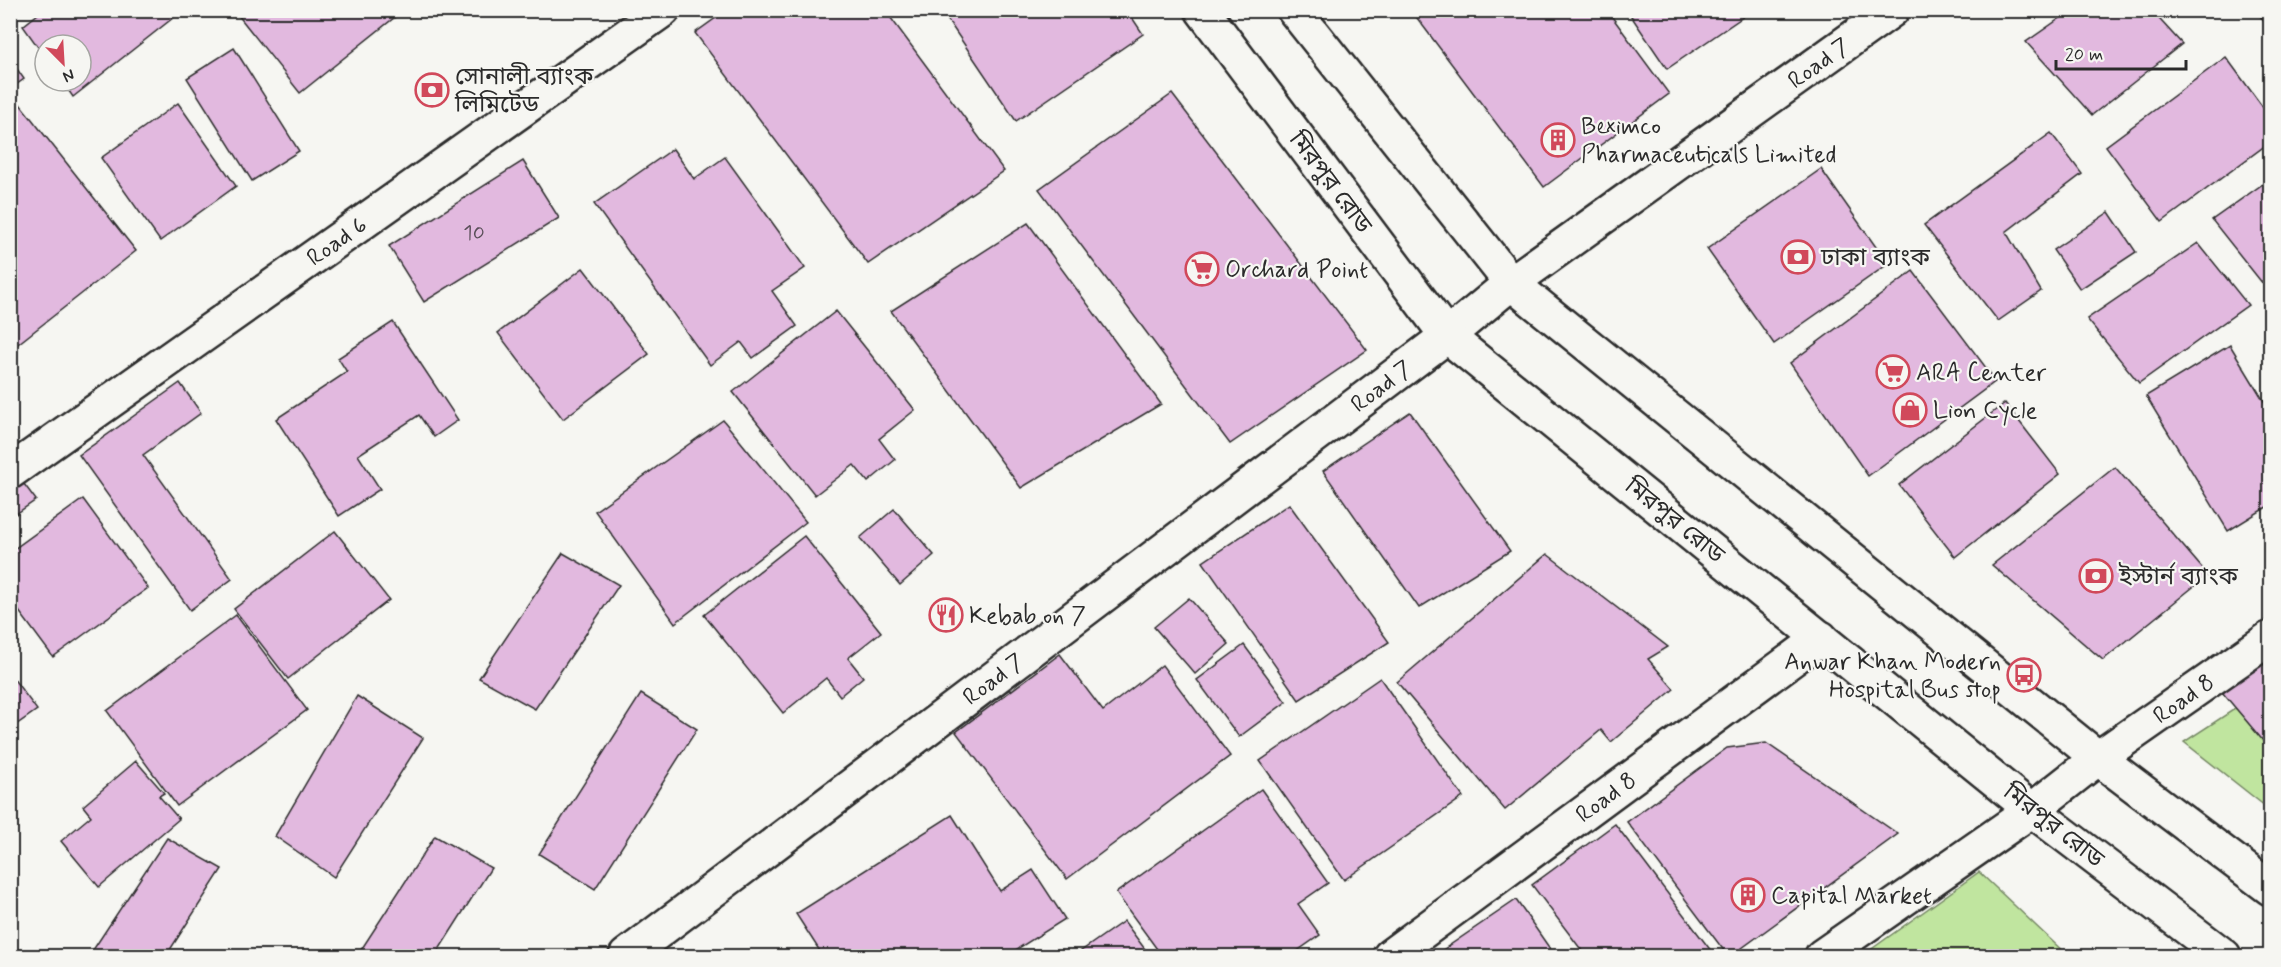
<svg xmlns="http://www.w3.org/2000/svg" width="2281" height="967" font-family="Mynerve,'Noto Sans Bengali',sans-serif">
<rect width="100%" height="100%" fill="#f6f6f2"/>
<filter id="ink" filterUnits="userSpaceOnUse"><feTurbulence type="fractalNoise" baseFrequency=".0167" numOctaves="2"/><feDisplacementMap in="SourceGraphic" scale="12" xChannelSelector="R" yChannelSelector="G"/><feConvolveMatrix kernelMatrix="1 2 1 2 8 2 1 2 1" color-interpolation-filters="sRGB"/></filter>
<g filter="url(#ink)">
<g fill="#c0e59f" stroke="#768865" stroke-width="1.5">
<polygon points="2270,686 2270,810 2184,742"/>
<polygon points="1979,872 2068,956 1862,956"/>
</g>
<g fill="#e2b9df" stroke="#2b2b2b" stroke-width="1.5">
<polygon points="43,10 183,10 73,97 62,81 81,81 81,45 45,45 45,57 23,26"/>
<polygon points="234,10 398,10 400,13 300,93"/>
<polygon points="450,10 464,10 455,17"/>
<polygon points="727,10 885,10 1004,171 868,264 695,33"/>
<polygon points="941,10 1127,10 1143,34 1016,121"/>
<polygon points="1411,10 1607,10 1669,94 1544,187"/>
<polygon points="1627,10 1753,10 1667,69"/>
<polygon points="2072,10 2151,10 2182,44 2092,115 2026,42"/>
<polygon points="2256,10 2270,10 2270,30"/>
<polygon points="234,48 299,151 252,181 187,78"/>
<polygon points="2226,57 2270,117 2270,142 2162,222 2106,146"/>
<polygon points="10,59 24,79 10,89"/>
<polygon points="1172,94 1367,350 1230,444 1039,189"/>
<polygon points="16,99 136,251 14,347 10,342 10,104"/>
<polygon points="178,103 236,186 160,241 101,158"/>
<polygon points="2051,133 2082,174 2006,232 2041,291 1998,321 1924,225"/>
<polygon points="673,149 694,179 725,157 805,268 772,291 797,326 753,358 741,342 710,365 594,204"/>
<polygon points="523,161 559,218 424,302 389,246"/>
<polygon points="1821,169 1888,264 1774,344 1707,249"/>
<polygon points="2270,179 2270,279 2263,284 2212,220"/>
<polygon points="2109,212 2136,252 2080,289 2053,250"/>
<polygon points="1028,223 1161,404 1021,488 891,311"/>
<polygon points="2198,243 2248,305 2139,383 2087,319"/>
<polygon points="583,268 649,354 563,419 498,333"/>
<polygon points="1913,271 1996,381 1868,476 1790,363"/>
<polygon points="2270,290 2270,305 2264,294"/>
<polygon points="836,311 915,410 879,439 895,460 868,482 854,465 815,495 733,392"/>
<polygon points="393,322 458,420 434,437 419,415 358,455 380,489 339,516 276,419 347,372 338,358"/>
<polygon points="2230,345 2270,411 2270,505 2228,531 2146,396"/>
<polygon points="180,383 201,413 143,455 232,579 190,610 79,455"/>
<polygon points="2005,403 2060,474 1955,557 1899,485"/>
<polygon points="1410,412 1510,551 1419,608 1323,471"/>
<polygon points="723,420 806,522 675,623 595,511"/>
<polygon points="2115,467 2208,575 2103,660 1992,565"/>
<polygon points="18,476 36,500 10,518 10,482"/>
<polygon points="83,499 148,588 53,657 10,599 10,552"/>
<polygon points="1289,504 1389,642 1299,700 1203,562"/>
<polygon points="894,509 934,555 900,585 860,538"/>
<polygon points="335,531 389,600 288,679 234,609"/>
<polygon points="804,536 881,632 848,658 863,677 840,696 826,678 783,713 704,615"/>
<polygon points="563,553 619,585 535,709 479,678"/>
<polygon points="1547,554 1668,647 1648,659 1674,689 1611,742 1601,730 1505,810 1397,682"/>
<polygon points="1189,598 1229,644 1195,674 1154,627"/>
<polygon points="236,615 307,710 177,806 107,711"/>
<polygon points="1244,645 1286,702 1239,737 1197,680"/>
<polygon points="2270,651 2270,749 2222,692"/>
<polygon points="1060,654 1103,711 1162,665 1230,756 1067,879 956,732"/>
<polygon points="10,674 37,710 10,729"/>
<polygon points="1380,678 1463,797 1344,880 1260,761"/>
<polygon points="641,694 697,729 595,889 539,854"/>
<polygon points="357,696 423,738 334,877 275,836"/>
<polygon points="1766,743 1898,834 1731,956 1728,956 1627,822 1727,748"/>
<polygon points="136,761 164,793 159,796 179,819 99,887 61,841 91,816 83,806"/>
<polygon points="1261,789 1328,883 1298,904 1320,935 1290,956 1162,956 1116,893"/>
<polygon points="952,815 1000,891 1033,870 1065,919 1006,956 823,956 796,914"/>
<polygon points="1615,824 1715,956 1586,956 1532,885"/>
<polygon points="435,836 491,868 435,956 357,956"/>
<polygon points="167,838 222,869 166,956 89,956"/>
<polygon points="1516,900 1555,956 1434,956"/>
<polygon points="1124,921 1150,956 1074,956"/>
</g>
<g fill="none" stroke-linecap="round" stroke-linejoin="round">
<g stroke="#2b2b2b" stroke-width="38">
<g id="minor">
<path id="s1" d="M10,472L663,10"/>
<path id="s2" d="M626,956L1447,336L1511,283L1892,10"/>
<path id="s3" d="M1390,956L1821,638"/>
<path id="s4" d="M1822,956L2032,810L2098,758L2270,638"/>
</g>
</g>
<g stroke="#2b2b2b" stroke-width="38">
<g id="trunk">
<polyline points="1202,10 1447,336 2032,810 2224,956"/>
<polyline points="1294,10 1511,283 2098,758 2270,888"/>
</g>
</g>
<use href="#minor" stroke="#f6f6f2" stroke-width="33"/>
<use href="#trunk" stroke="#f6f6f2" stroke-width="33"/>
</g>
</g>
<defs>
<g id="bank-ring" transform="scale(1.725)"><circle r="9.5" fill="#f6f6f2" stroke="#d1495b" stroke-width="1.5"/><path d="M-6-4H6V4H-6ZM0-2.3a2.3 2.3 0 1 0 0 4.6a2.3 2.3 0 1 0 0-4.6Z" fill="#d1495b"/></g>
<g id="building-ring" transform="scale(1.725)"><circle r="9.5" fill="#f6f6f2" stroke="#d1495b" stroke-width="1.5"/><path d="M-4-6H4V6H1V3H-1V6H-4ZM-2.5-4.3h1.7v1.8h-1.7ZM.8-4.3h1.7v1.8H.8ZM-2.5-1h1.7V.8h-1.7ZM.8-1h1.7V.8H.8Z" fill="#d1495b"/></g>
<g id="supermarket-ring" transform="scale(1.725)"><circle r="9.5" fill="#f6f6f2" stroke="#d1495b" stroke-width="1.5"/><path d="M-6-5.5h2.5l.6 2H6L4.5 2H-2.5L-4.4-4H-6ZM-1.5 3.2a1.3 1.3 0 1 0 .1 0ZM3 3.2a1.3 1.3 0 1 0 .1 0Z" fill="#d1495b"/></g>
<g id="shop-ring" transform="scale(1.725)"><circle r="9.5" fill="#f6f6f2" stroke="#d1495b" stroke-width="1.5"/><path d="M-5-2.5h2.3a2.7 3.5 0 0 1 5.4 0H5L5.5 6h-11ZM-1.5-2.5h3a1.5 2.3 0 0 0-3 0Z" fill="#d1495b"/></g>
<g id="restaurant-ring" transform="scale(1.725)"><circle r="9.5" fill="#f6f6f2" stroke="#d1495b" stroke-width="1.5"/><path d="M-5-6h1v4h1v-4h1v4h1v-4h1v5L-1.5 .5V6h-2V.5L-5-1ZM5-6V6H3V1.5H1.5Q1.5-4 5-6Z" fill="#d1495b"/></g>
<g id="bus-ring" transform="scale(1.725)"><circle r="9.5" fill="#f6f6f2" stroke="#d1495b" stroke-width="1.5"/><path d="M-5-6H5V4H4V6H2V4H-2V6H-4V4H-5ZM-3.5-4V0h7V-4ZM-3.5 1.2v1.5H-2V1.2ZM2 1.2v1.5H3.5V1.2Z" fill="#d1495b"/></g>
</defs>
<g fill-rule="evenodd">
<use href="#bank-ring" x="432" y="90"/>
<use href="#building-ring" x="1558" y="140"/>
<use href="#bank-ring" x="1798" y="257"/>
<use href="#supermarket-ring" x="1202" y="269"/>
<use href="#supermarket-ring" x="1893" y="372"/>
<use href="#shop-ring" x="1910" y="410"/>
<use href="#bank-ring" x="2096" y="576"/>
<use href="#restaurant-ring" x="946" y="615"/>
<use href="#bus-ring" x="2024" y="675"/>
<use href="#building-ring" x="1748" y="895"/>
</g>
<g text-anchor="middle" stroke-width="4.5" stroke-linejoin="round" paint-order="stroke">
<g font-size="21" fill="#594e58">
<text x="474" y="239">10</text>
</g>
<g font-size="24" fill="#2b2b2b" stroke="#f6f6f2">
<text dy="8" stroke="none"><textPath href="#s2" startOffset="1490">Road 7</textPath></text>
<text transform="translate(1331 182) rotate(53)" y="8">মিরপুর রোড</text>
<text dy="8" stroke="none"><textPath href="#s1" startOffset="400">Road 6</textPath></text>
<text dy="8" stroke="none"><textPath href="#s2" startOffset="946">Road 7</textPath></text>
<text transform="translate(1675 520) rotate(39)" y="8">মিরপুর রোড</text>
<text dy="8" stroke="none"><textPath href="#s2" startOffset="460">Road 7</textPath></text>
<text dy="8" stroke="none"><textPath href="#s4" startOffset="444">Road 8</textPath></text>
<text dy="8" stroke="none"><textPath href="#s3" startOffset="268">Road 8</textPath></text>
<text transform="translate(2054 825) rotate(38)" y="8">মিরপুর রোড</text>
</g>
<g font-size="24" fill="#2b2b2b" stroke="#f6f6f2" text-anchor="start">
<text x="455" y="84">সোনালী ব্যাংক<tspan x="455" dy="28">লিমিটেড</tspan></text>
<text x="1581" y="134">Beximco<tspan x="1581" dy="28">Pharmaceuticals Limited</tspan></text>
<text x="1821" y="265">ঢাকা ব্যাংক</text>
<text x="1225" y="277">Orchard Point</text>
<text x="1916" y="380">ARA Center</text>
<text x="1933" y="418">Lion Cycle</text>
<text x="2119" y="584">ইস্টার্ন ব্যাংক</text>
<text x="969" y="623">Kebab on 7</text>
<text x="2001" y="669" text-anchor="end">Anwar Khan Modern<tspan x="2001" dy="28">Hospital Bus stop</tspan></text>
<text x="1771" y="903">Capital Market</text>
</g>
</g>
<rect width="2281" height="967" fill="none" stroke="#f6f6f2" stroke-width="36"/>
<rect x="18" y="18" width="2245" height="931" fill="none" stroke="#2b2b2b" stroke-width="2" filter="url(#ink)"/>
<g transform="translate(63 63) rotate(156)"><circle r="28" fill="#f6f6f2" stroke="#a5a5a2" stroke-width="1.5"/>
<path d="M0-4.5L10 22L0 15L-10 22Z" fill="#d1495b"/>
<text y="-9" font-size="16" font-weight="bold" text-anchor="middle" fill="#2b2b2b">N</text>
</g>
<path d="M2056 60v9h130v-9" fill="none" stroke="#2b2b2b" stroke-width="3"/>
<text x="2065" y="60" font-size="18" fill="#2b2b2b" stroke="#f6f6f2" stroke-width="4.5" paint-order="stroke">20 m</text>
</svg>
